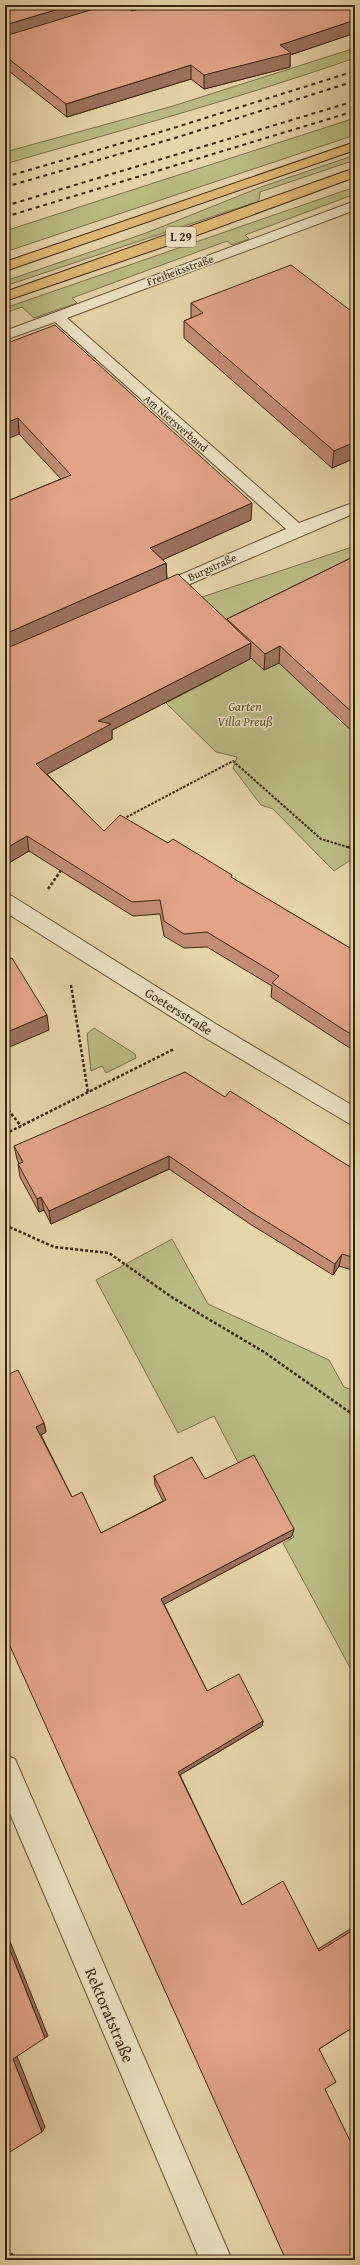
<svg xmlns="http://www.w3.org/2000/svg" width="360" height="2265" font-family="'Gentium Book Plus',serif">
<rect width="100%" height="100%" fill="#e6d5a9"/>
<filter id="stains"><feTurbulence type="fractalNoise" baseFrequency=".005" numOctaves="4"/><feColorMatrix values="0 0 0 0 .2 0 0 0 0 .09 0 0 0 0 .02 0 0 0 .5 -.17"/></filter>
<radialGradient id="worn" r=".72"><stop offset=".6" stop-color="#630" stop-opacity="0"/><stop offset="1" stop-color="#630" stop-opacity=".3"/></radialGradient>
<g fill="#bbbc84" stroke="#7b704a">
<path d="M355,48V58C240,98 122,130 5,164V152L173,106Z"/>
<polygon points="355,118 355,135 5,252 5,231"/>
<polygon points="355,155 355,160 260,192 259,201 5,286 5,281 146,233 261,187"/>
<polygon points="355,187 355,194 245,235 249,239 232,245 227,241 72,298 77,303 34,318 22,307 5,313 5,308"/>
<polygon points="355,546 355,862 352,859 334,871 273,809 261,805 233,768 237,757 216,752 166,703 222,674 211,663 190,601"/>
<polygon points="94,1028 135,1054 136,1058 106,1073 102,1066 91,1071 87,1034"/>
<polygon points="172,1239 208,1304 329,1360 344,1387 355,1391 355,1677 283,1543 294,1537 253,1462 241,1468 214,1416 178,1433 96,1280"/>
</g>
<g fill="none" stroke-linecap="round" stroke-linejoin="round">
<g stroke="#665037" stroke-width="2">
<g id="minor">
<polygon points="123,5 142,5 140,7 98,20 92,16 94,14"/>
<polygon points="355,201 355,210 67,318 299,523 355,502 355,513 162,596 156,598 150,596 147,592 150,588 286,529 55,322 5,340 5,331"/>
<polygon points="5,894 12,896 216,1024 355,1107 355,1127 202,1036 5,912"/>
<polygon points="5,1755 15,1759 232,2260 200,2260 5,1802"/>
</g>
</g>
<g stroke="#3b2411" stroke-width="2">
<g id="major">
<polygon points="355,142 355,150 5,271 5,262"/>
<polygon points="355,168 355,177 189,238 5,301 5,292"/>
</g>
</g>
<polyline stroke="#3b2411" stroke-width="2" stroke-dasharray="2.5 1.5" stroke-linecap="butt" points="123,819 233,761 321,839 351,848"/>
<g stroke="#3b2411" stroke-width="2.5" stroke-dasharray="3 2" stroke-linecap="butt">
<polyline points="348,847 355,849"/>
<polyline points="48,889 62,869"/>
<polyline points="71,985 88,1093"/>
<polyline points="5,1106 21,1126"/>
<polyline points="5,1134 174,1049"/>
<polyline points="5,1225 54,1247 109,1253 173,1298 264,1352 355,1416"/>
</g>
<use href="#minor" fill="#efe4c7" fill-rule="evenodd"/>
<use href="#major" fill="#e3ba74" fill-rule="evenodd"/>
<g stroke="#3b2411" stroke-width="2" stroke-dasharray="4 4" stroke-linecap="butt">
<polyline points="5,177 167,130 355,71"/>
<polyline points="5,187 175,138 355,81"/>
<polyline points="5,206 355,101"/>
<polyline points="5,217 355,111"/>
</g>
</g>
<g fill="#c28c74" stroke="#3b2411">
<polygon points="5,5 132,11 355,5 355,33 290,55 290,67 204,89 191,79 67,117 5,68"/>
<polygon points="191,303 355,314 355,458 332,468 184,338 184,321 191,318"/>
<polygon points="5,344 251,520 162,560 166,563 167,579 227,620 227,619 355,556 355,734 279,663 264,670 251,658 250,659 112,730 112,739 47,774 104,831 168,843 232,878 355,951 355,1051 342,1043 271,997 272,986 207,947 184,948 164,936 160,914 133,916 29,851 7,864 5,862 5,502 61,479 19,434"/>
<polygon points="355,734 355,755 351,751 354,735"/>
<polygon points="225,1097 355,1170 355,1271 339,1266 333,1275 250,1224 169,1169 51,1224 44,1210 39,1212 20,1177 18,1164 19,1164 17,1159 14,1146"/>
<polygon points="9,1374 44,1423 46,1432 41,1435 72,1497 101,1533 163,1501 155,1485 154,1476 205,1479 292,1536 164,1604 207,1691 263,1721 262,1726 180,1775 242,1905 318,1949 355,1926 355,2026 319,2049 5,1635"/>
<polygon points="12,2253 15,2260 5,2260 5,2258"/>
</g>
<g fill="#9e725e" stroke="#3b2411">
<polygon points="72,5 109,5 5,38 5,25"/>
<polygon points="355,20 355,33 290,55 290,67 204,89 204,75 280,45"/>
<polygon points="191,65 191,79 67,117 66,104"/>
<polygon points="18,418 19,434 5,440 5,423"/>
<polygon points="355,442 355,458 332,468 334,451"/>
<polygon points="252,503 251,520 151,565 150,548"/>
<polygon points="166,563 167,580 5,650 5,634"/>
<polygon points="251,643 250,659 112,730 112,739 38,779 36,764 98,721"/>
<polygon points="280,646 279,663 264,670 265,654"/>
<polygon points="27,836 29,851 7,864 5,854 5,849"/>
<polygon points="47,1015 49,1030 5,1049 5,1033"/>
<polygon points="169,1156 169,1169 51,1224 49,1211"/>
<polygon points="41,1197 44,1210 39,1212 37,1199"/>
<polygon points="342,1254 339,1266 333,1275 335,1264"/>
<polygon points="44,1423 46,1432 39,1436 36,1427"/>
<polygon points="294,1529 292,1536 161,1606 161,1599"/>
<polygon points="263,1721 262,1726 178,1776 178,1772"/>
<polygon points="5,1929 48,2036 45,2038 5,1938"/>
<polygon points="17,2056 45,2127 42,2132 13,2059"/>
<polygon points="12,2253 15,2260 9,2260"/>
</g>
<g fill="#e2a387" stroke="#3b2411">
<polygon points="5,5 72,5 5,25"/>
<polygon points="107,5 123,5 132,11 153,5 355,5 355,20 280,45 291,53 204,75 191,65 66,104 5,56 5,36"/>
<polygon points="291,265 355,314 355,442 334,451 184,321 203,313 191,303"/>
<polygon points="55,325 252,503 150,548 166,563 5,634 5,502 71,475 18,418 5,423 5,344"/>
<polygon points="355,556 355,715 280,646 265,654 227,619"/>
<polygon points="178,574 251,643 98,721 111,724 36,764 104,831 120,815 168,843 173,839 232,875 231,877 355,951 355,1036 344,1030 272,983 279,976 207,932 184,934 164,921 160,900 132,902 27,836 5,849 5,649"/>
<polygon points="12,958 47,1015 5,1033 5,961"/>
<polygon points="185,1072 225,1097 230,1091 355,1170 355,1258 342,1254 335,1264 251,1212 169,1156 49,1211 41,1197 37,1199 18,1164 23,1162 14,1146"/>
<polygon points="5,1366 9,1374 18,1370 44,1423 36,1427 72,1497 82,1492 101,1533 166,1500 154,1476 192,1457 205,1479 254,1455 294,1529 161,1599 207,1691 239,1674 263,1721 178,1772 242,1905 283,1881 319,1951 355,1929 355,2026 319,2049 336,2082 325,2089 355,2151 355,2260 286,2260 5,1635"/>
<polygon points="5,1938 45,2038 13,2059 42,2132 5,2155"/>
</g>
<g text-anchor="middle" stroke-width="3" stroke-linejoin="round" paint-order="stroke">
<g font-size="11" fill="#3b2411" stroke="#efe4c7">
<text transform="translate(180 270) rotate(-20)" y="4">Freiheitsstraße</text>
<text transform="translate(176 423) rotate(41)" y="4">Am Niersverband</text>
<text transform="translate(212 567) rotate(-24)" y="4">Burgstraße</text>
</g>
<rect fill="#efe4c7" stroke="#715e48" stroke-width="1" x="166" y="227" width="30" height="20" rx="3"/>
<g font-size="12" font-weight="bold" fill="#3b2411">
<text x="181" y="241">L 29</text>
</g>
<g font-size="13" font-style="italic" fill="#5b4a2e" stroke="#efe4c7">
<text x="245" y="711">Garten<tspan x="245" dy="15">Villa Preuß</tspan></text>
</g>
<g font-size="13" fill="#3b2411" stroke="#efe4c7">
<text transform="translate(179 1011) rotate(32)" y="5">Goetersstraße</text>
</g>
<g font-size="16" fill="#3b2411" stroke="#efe4c7">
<text transform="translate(110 2015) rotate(67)" y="6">Rektoratstraße</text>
</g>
</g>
<rect width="360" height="2265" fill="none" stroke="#e6d5a9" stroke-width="20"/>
<rect x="6" y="6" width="348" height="2253" fill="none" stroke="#3b2411" stroke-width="2"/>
<rect x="10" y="10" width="340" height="2245" fill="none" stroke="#3b2411"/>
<rect width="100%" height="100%" filter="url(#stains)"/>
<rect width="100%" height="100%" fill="url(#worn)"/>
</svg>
